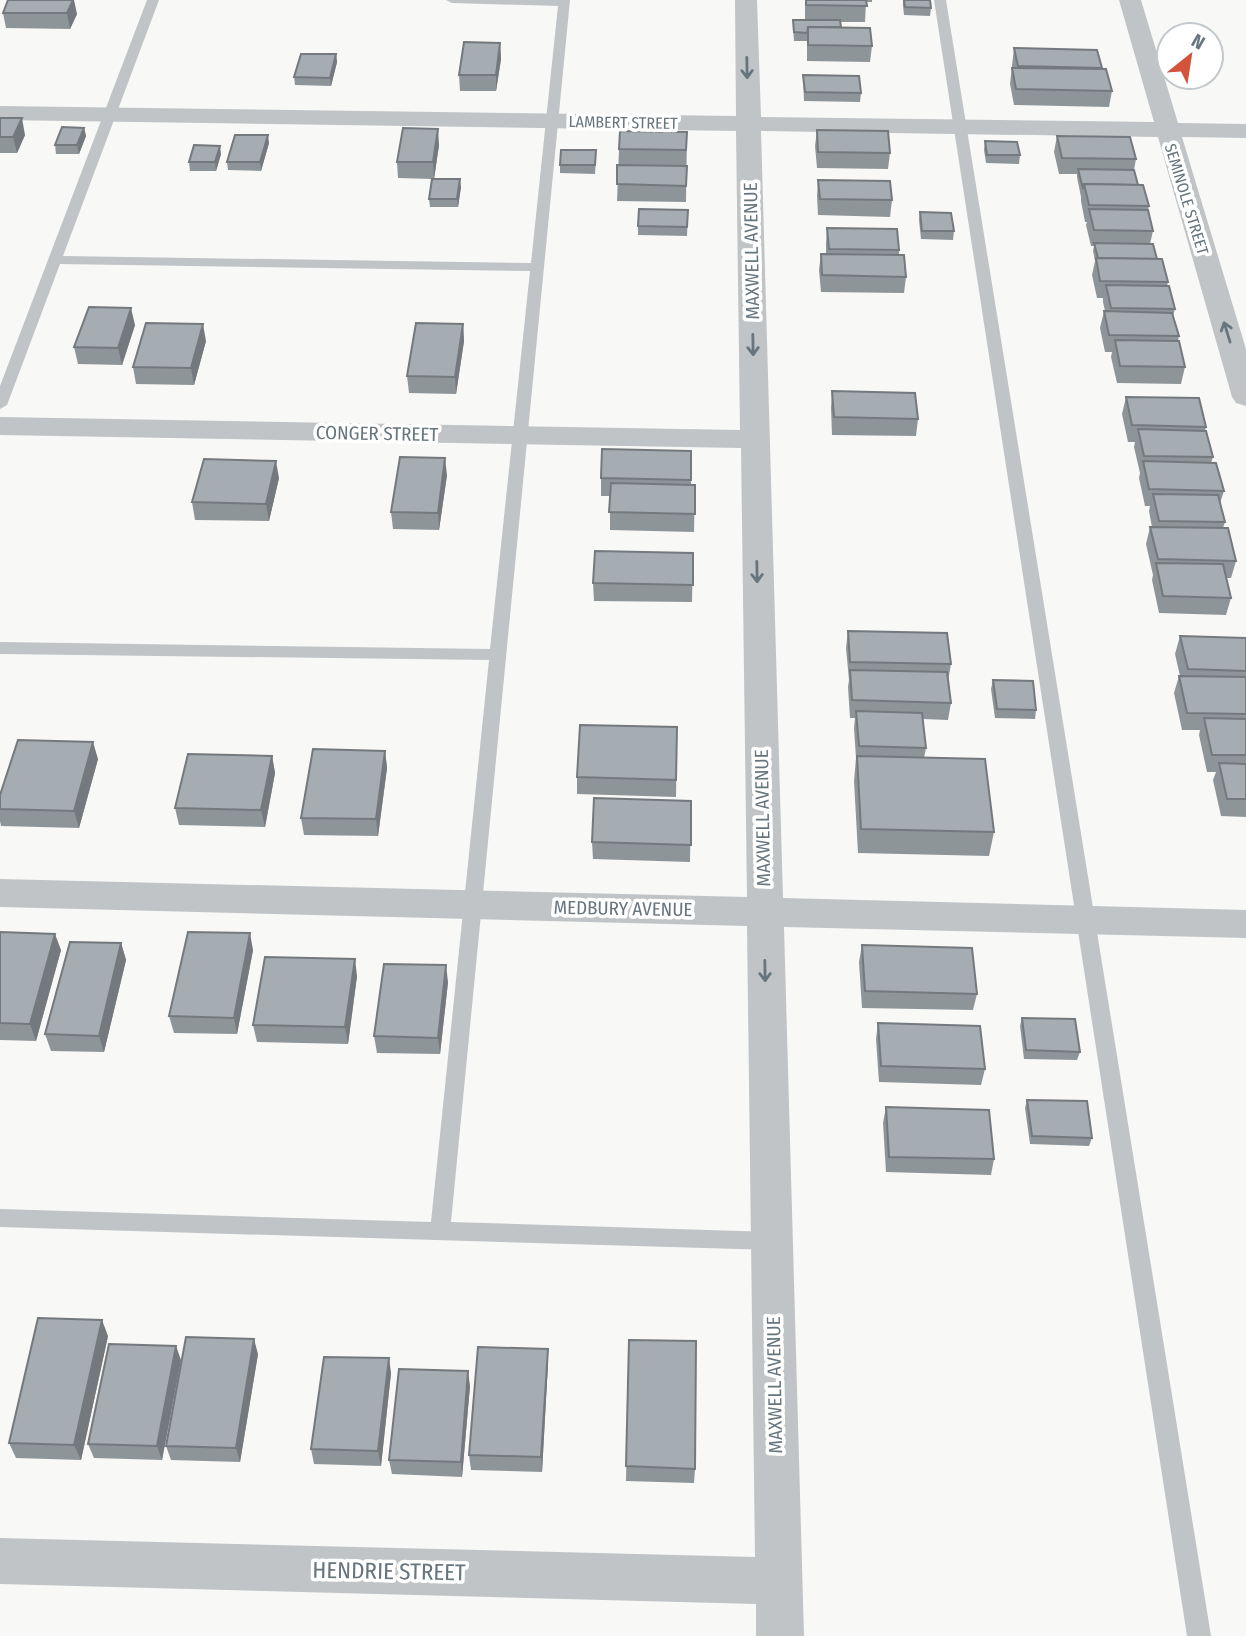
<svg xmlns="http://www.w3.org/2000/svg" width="1246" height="1636" font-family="'Fira Sans Condensed',sans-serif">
<rect width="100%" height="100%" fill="#f8f8f6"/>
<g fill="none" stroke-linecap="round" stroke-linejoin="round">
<g fill="#c0c4c7" fill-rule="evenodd">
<polygon points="147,0 159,0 63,256 531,263 558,6 452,3 446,0 570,0 451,1222 771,1232 778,1235 781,1241 778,1247 771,1250 0,1227 0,1209 431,1222 489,660 0,654 0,642 490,649 530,271 60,264 7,405 0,409 0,386"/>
<polygon points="934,0 946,0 1211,1636 1187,1636"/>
</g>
<polygon fill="#c0c4c7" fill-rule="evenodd" points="735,0 757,0 761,117 1154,122 1119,0 1141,0 1178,123 1246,124 1246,138 1182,137 1246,349 1246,406 1236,403 1232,397 1158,137 761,131 783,898 1246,910 1246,938 784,927 804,1636 756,1636 756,1604 0,1584 0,1538 755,1557 747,926 0,907 0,879 747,897 741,448 0,435 0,417 740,430 736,131 0,120 0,106 736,116"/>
</g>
<g fill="#8e9599">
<polygon points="805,0 872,0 872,2 866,2 865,22 840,22 841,27 872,46 870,62 807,61 807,41 794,41 793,28 793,20 805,20"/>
<polygon points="903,0 930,0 931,8 930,16 904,15 903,6"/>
<polygon points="3,13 77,14 70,29 6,28"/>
<polygon points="500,43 501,59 496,91 460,91 459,75"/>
<polygon points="1014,48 1102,68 1102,69 1112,91 1109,107 1014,105 1010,84"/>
<polygon points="336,54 337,62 331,86 295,85 294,77"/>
<polygon points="803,75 861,93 860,102 804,101"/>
<polygon points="0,118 25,135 17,153 0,153"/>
<polygon points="84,128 86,136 79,154 56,154 55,145"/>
<polygon points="817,130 890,153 888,169 817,168 815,146"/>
<polygon points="687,132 686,202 617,201 619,149"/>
<polygon points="1057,136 1136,159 1134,170 1138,185 1149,206 1148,210 1153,231 1150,244 1168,282 1167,286 1175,309 1173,316 1179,336 1178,341 1185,367 1181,384 1117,383 1111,357 1112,352 1105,352 1100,328 1104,311 1105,311 1103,302 1103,298 1097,298 1092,275 1095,261 1093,251 1094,246 1091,246 1086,225 1087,222 1085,222 1081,201 1081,197 1077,177 1077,174 1059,174 1054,152"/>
<polygon points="985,141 1020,155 1019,164 986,163 984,150"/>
<polygon points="269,143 261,171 228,170 227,162"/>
<polygon points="439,145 434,179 461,187 458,207 430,207 429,199 432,179 398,178 397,162"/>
<polygon points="221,154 216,171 190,171 189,162"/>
<polygon points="596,159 595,174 560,173 560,165"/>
<polygon points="818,180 892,200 890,217 818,215 817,196"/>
<polygon points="688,210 687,236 638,235 638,226"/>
<polygon points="920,212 954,231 953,240 921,239 919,220"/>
<polygon points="827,228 899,250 899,255 906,277 904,293 821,292 819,270 821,254 826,254 826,244"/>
<polygon points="463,324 464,341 456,394 409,393 407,376"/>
<polygon points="135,325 122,365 78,364 74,347"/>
<polygon points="206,341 194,385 136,384 133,367"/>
<polygon points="832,391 918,419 916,436 832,435 831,408"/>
<polygon points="1126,397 1206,427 1205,431 1213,457 1211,463 1224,491 1220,503 1225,522 1223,528 1236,561 1231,578 1226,578 1231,598 1226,615 1159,613 1152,580 1153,575 1146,544 1150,527 1152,527 1149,511 1150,506 1145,506 1139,478 1140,473 1134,447 1135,442 1128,442 1122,414"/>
<polygon points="691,451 691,485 695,485 694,532 610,530 610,496 601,496 601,478"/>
<polygon points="447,475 439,530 393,529 391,512"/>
<polygon points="279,478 269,521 195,520 192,502"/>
<polygon points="693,553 692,602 594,601 593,583"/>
<polygon points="848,631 951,664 948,681 951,703 948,720 923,719 926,748 924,758 994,832 989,856 858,853 854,781 856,758 854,728 855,718 850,718 848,687 849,680 846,648"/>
<polygon points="1180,636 1246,638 1246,817 1221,816 1213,780 1216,772 1207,772 1199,735 1200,730 1182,730 1174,693 1179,676 1180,676 1175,654"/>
<polygon points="993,680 1036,710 1035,719 995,718 991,689"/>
<polygon points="677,727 676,797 577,794 577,777"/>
<polygon points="385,751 387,768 378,836 304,835 301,818"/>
<polygon points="272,756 275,773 265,827 179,825 175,808"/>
<polygon points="98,759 79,828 1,826 0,821 0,795"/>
<polygon points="691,801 690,862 593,859 592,842"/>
<polygon points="0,932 61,950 36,1041 0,1040"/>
<polygon points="121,943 126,960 104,1052 51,1051 45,1034"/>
<polygon points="862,945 977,994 973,1010 862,1008 859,962"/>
<polygon points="253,950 237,1034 174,1033 169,1016"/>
<polygon points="357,976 348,1044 257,1042 253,1025"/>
<polygon points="448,982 440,1054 377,1053 374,1036"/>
<polygon points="1022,1018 1080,1052 1077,1060 1024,1059 1020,1026"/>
<polygon points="878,1023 985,1069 981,1085 879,1082 876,1039"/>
<polygon points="1027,1100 1092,1138 1089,1146 1030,1144 1025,1108"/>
<polygon points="886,1107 994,1159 991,1175 886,1172 883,1123"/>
<polygon points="108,1336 81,1460 16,1458 9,1443"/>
<polygon points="629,1340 695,1469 694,1483 626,1481"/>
<polygon points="258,1354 240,1462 171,1460 166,1446"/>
<polygon points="181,1360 162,1460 94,1458 88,1444"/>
<polygon points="548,1363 542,1472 471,1470 469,1455"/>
<polygon points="391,1373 381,1466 314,1464 311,1449"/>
<polygon points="470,1386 462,1477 392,1474 389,1460"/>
</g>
<g fill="#74797d">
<polygon points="73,0 74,0 77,14 70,29 67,13"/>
<polygon points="500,43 501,59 496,91 496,75"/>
<polygon points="336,54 337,62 331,86 330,78"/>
<polygon points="22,118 25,135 17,153 13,137"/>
<polygon points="84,128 86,136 79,154 77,145"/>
<polygon points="438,129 439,145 434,179 433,162"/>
<polygon points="268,135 269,143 261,171 260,162"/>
<polygon points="220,146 221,154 216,171 215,162"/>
<polygon points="460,179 461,187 458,207 457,199"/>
<polygon points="131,308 135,325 122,365 118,348"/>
<polygon points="203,324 206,341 194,385 191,368"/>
<polygon points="463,324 464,341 456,394 455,377"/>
<polygon points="445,458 447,475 439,530 438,513"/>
<polygon points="276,461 279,478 269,521 266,504"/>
<polygon points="93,742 98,759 79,828 74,811"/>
<polygon points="385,751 387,768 378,836 376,819"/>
<polygon points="272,756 275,773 265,827 261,810"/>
<polygon points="250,933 253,950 237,1034 234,1018"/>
<polygon points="55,934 61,950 36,1041 30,1024"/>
<polygon points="121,943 126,960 104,1052 99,1036"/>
<polygon points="355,959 357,976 348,1044 345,1027"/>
<polygon points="446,965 448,982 440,1054 438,1038"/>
<polygon points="102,1320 108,1336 81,1460 74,1445"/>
<polygon points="254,1339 258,1354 240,1462 236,1448"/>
<polygon points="176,1346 181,1360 162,1460 157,1446"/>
<polygon points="548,1349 548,1363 542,1472 541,1457"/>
<polygon points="389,1358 391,1373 381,1466 378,1451"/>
<polygon points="468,1371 470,1386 462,1477 461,1462"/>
</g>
<g fill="#a5adb2" stroke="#74797d" stroke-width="2">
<polygon points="8,0 73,0 67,13 3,13"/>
<polygon points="806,0 866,0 867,6 806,5"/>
<polygon points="904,0 930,0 931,8 905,7"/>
<polygon points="793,20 840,20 841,27 808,27 807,33 794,32"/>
<polygon points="808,27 870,28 872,46 808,45"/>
<polygon points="464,42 500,43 496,75 459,75"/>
<polygon points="1014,48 1097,50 1102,68 1018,66"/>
<polygon points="301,54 336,54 330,78 294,77"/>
<polygon points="1012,68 1106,69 1112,91 1016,89"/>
<polygon points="803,75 859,76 861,93 805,92"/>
<polygon points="0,118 22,118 13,137 0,137"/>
<polygon points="62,127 84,128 77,145 55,145"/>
<polygon points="403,128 438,129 433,162 397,162"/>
<polygon points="817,130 888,131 890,153 818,152"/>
<polygon points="620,131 687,132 686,150 619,149"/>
<polygon points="235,135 268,135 260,162 227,162"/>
<polygon points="1057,136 1130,137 1136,159 1062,158"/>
<polygon points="985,141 1017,142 1020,155 987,155"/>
<polygon points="194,145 220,146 215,162 189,162"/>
<polygon points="561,150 596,150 595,165 560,165"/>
<polygon points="617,165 687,166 686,186 617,184"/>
<polygon points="1078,169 1134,170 1138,185 1084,184 1083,189"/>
<polygon points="432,179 460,179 457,199 429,199"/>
<polygon points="818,180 890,181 892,200 820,199"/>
<polygon points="1084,184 1143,185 1149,206 1089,205"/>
<polygon points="639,209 688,210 687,227 638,226"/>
<polygon points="1089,209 1148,210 1153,231 1094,230"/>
<polygon points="920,212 951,213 954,231 922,231"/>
<polygon points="827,228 897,229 899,250 829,249"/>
<polygon points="1094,243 1153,244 1157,259 1098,258"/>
<polygon points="821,254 904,255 906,277 822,275"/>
<polygon points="1096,258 1162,259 1168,282 1100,281"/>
<polygon points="1106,285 1169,286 1175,309 1111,308"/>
<polygon points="89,307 131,308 118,348 74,347"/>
<polygon points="1104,311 1172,313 1179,336 1109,335"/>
<polygon points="146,323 203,324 191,368 133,367"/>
<polygon points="416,323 463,324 455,377 407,376"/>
<polygon points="1115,340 1179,341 1185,367 1120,366"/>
<polygon points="832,391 915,393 918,419 834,417"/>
<polygon points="1126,397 1199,398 1206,427 1132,425"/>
<polygon points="1138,429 1206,431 1213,457 1144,456"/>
<polygon points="602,449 691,451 691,480 601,478"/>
<polygon points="400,457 445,458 438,513 391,512"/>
<polygon points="204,459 276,461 266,504 192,502"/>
<polygon points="1143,461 1216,463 1224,491 1149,489"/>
<polygon points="611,483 695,485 695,514 609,512"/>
<polygon points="1153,494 1218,495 1225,522 1159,521"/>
<polygon points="1150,527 1228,528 1236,561 1158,559"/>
<polygon points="595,551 693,553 693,585 593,583"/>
<polygon points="1156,563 1223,564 1231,598 1163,596"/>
<polygon points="848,631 947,633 951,664 850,662"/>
<polygon points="1180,636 1246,638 1246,671 1188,669"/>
<polygon points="850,670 947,672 951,703 852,700"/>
<polygon points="1179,676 1246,677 1246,714 1187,713"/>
<polygon points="993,680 1033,681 1036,710 997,709"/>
<polygon points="856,711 922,713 926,748 859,746"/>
<polygon points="1204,718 1246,719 1246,755 1212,755"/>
<polygon points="580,725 677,727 676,780 577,777"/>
<polygon points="18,740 93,742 74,811 0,809 0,795"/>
<polygon points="313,749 385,751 376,819 301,818"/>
<polygon points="188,754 272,756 261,810 175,808"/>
<polygon points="857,756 985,759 994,832 861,829"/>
<polygon points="1219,763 1246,764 1246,799 1227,799"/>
<polygon points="594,798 691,801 691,845 592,842"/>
<polygon points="0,932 55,934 30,1024 0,1023"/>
<polygon points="188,932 250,933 234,1018 169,1016"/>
<polygon points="70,942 121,943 99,1036 45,1034"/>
<polygon points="862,945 972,948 977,994 865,991"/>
<polygon points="265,957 355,959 345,1027 253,1025"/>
<polygon points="384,964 446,965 438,1038 374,1036"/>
<polygon points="1022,1018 1075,1019 1080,1052 1026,1050"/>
<polygon points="878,1023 980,1026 985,1069 881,1066"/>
<polygon points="1027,1100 1087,1101 1092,1138 1032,1136"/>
<polygon points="886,1107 989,1110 994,1159 889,1157"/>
<polygon points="38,1318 102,1320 74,1445 9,1443"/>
<polygon points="186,1337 254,1339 236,1448 166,1446"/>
<polygon points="629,1340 696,1341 695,1469 626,1466"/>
<polygon points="109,1344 176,1346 157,1446 88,1444"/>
<polygon points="478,1347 548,1349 541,1457 469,1455"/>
<polygon points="324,1357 389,1358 378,1451 311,1449"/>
<polygon points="399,1369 468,1371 461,1462 389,1460"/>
</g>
<defs><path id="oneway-shaft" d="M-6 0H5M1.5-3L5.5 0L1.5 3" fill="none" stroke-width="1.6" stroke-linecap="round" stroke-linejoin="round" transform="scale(1.75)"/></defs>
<g stroke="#66757e">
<use href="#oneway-shaft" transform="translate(747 68) rotate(89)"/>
<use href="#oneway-shaft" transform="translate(1227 332) rotate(-107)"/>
<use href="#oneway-shaft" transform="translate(753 345) rotate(89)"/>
<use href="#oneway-shaft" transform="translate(757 572) rotate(89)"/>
<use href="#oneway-shaft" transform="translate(765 971) rotate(89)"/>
</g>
<g text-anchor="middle" stroke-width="7" stroke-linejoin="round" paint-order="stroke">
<g font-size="16" fill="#66757e" stroke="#fff">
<text transform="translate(623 122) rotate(1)" y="6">LAMBERT STREET</text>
<text transform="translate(1187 199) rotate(73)" y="6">SEMINOLE STREET</text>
</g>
<g font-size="19" fill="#66757e" stroke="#fff">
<text transform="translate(751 251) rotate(-91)" y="7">MAXWELL AVENUE</text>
<text transform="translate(377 433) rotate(1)" y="7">CONGER STREET</text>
<text transform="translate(762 818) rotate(-91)" y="7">MAXWELL AVENUE</text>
<text transform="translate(623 908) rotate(1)" y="7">MEDBURY AVENUE</text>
<text transform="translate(774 1385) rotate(-91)" y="7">MAXWELL AVENUE</text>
</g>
<g font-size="23" fill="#66757e" stroke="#fff">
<text transform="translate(389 1571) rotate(1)" y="8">HENDRIE STREET</text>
</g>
</g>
<g transform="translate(1190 56) rotate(30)"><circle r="33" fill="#ffffff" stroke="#c2c8cb" stroke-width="2"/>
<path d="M0-5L12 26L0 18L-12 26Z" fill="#d2543c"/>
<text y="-10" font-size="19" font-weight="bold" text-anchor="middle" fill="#66757e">N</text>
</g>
</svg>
